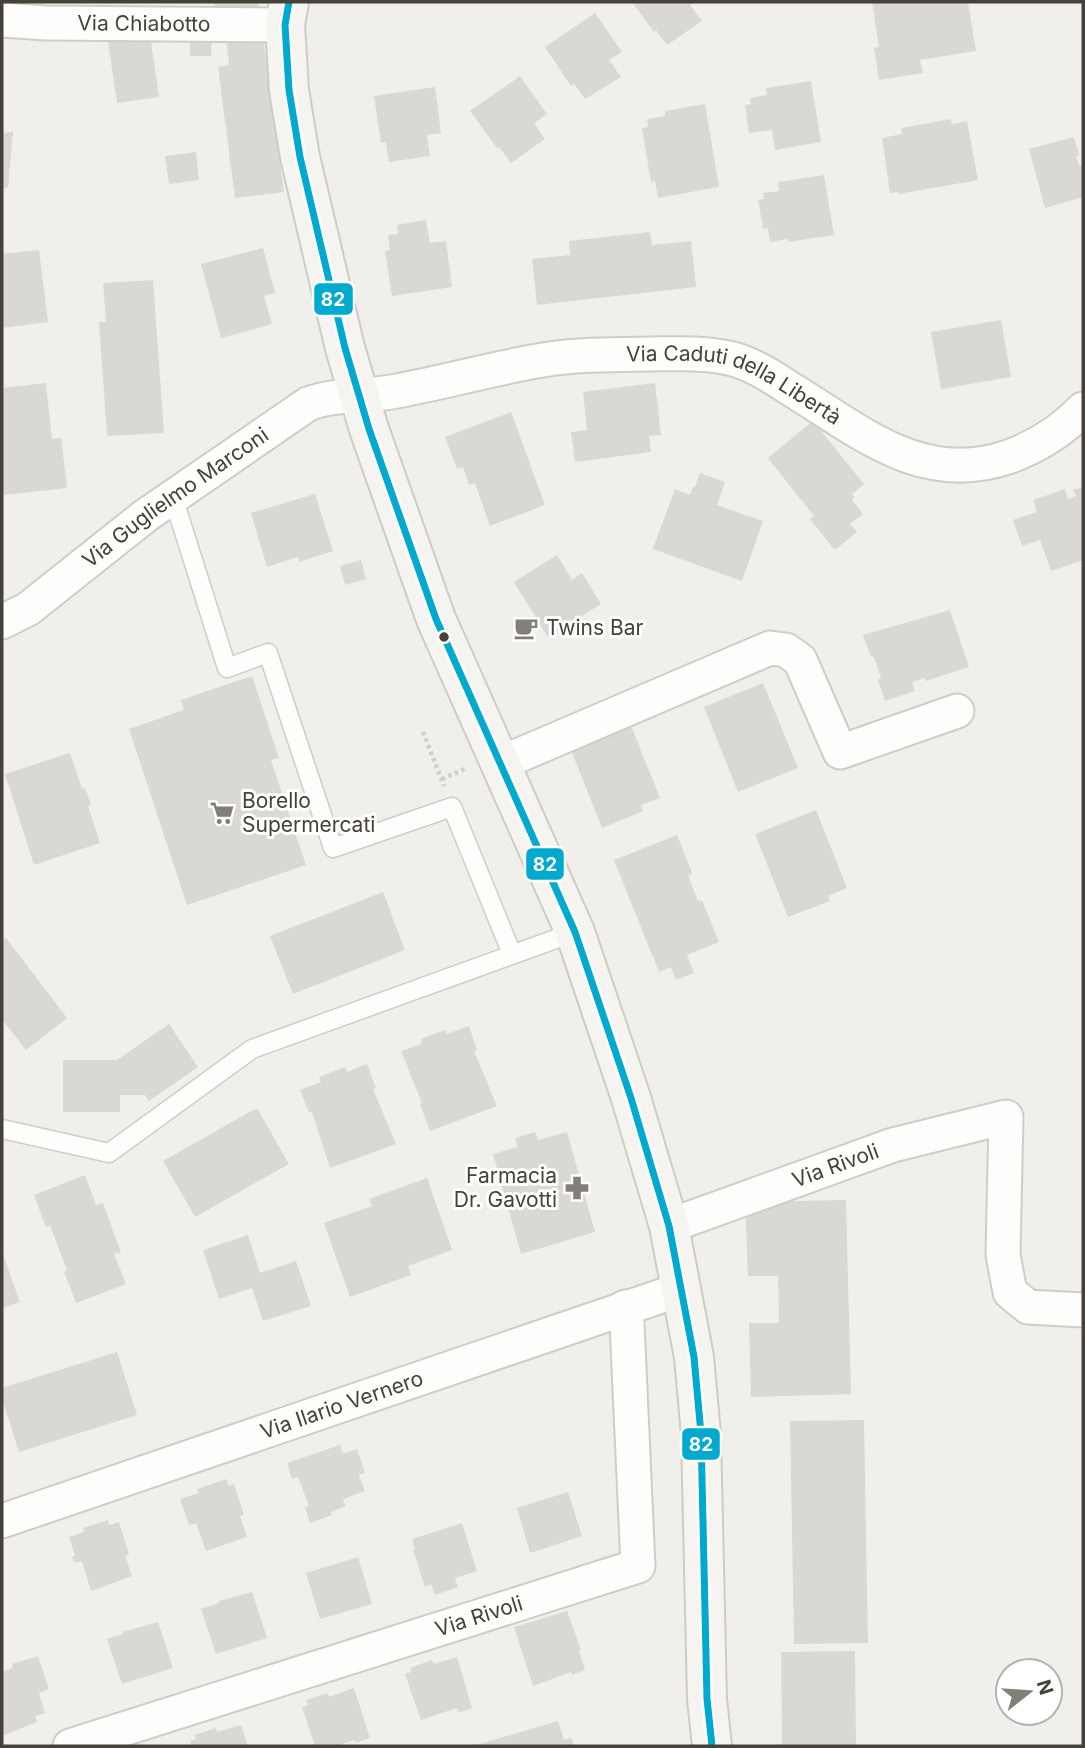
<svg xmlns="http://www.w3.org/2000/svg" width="1085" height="1748" font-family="Inter,sans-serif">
<rect width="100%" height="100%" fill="#f1efec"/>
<g fill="#dad8d4">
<polygon points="215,2 258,2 258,10 214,6"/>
<polygon points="632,2 694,2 690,5 702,21 667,45 656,30 654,32"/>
<polygon points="872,2 968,2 976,51 920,60 923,73 879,80 874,48 879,47"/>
<polygon points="595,13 622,52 609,60 621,77 585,99 574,84 571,86 545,47"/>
<polygon points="149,28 159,97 117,103 107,34"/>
<polygon points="190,28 212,28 211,56 190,56"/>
<polygon points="262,29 284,192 235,198 218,67 229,65 226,34"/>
<polygon points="520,76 547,114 534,123 545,139 511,163 499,147 497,148 470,111"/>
<polygon points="811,81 821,142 775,150 772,130 749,133 745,105 751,104 750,98 767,95 766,88"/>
<polygon points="435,87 441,133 427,135 430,156 389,162 386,142 381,143 374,96"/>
<polygon points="705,104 719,187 658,198 655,181 651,182 642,128 648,127 647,119 665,116 665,111"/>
<polygon points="951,119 952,124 967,121 978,180 899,194 898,192 890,193 882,138 902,134 901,128"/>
<polygon points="13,131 8,187 2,189 2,134"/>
<polygon points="1074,137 1079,155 1076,156 1079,166 1083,165 1083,197 1045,208 1029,149"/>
<polygon points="196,152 199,180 169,184 165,156"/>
<polygon points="824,175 834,235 788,242 788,239 770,242 768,228 763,229 758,200 764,199 763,193 779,191 778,182"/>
<polygon points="426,220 430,243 446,241 452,287 392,296 385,251 390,250 388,235 398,234 397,225"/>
<polygon points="650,232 652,245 691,241 696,287 537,305 532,259 570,255 569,241"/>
<polygon points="263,248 275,293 264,296 272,324 221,338 201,264"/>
<polygon points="39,250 48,322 2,328 2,254"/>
<polygon points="153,280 164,433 107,436 99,322 106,322 103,283"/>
<polygon points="1001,320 1011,377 941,389 931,332"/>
<polygon points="46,383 52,439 61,438 67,488 3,495 2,388"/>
<polygon points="655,383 661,435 649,436 651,452 575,462 571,432 587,430 583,392"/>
<polygon points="511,412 545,505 490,526 475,483 469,485 463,467 457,469 445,437"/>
<polygon points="813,421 864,484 852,494 854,497 852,500 863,514 850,524 857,532 835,550 810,519 814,516 768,458"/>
<polygon points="700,473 725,482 717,505 763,521 742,581 653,549 675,489 690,495 693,487 695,487"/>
<polygon points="1083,487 1083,560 1051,571 1040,540 1022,546 1013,520 1037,512 1033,500 1065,489 1068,499 1076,496 1073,490"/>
<polygon points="315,494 333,551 299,562 298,557 267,567 251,513"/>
<polygon points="557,555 572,580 582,573 601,604 548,637 514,582"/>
<polygon points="361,560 366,579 345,585 340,566"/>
<polygon points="950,610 969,667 926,681 924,678 912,682 915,691 885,701 878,680 881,678 874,657 871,657 863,635"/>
<polygon points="252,676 279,758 271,760 306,865 187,905 129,729 184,710 181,700"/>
<polygon points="763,683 798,768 738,792 704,707"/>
<polygon points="631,726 660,798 641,805 643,811 602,828 571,750"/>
<polygon points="70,753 82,789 85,788 91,805 88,806 100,843 34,865 5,774"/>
<polygon points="816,810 847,888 828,896 830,901 788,917 755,834"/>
<polygon points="677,835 692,873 688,875 698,901 702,900 719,942 687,955 694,973 676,980 671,967 659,972 614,860"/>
<polygon points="383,892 405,950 293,994 270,936"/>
<polygon points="6,938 67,1018 26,1050 2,1019 2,941"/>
<polygon points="169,1024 198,1067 149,1101 145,1095 120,1095 120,1112 63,1112 63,1060 117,1060"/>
<polygon points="469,1026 477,1050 474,1051 497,1106 430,1131 420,1104 422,1103 401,1051 422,1044 421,1039 445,1030 447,1034"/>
<polygon points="367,1064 376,1088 373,1089 396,1144 330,1168 312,1112 309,1112 300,1090 321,1082 319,1077 345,1067 347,1072"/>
<polygon points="257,1108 289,1164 195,1217 163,1161"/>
<polygon points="535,1132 538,1140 567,1132 595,1232 521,1254 493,1154 518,1147 515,1138"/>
<polygon points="85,1175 96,1205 103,1203 121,1252 114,1254 126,1284 76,1303 64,1272 67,1270 50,1225 46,1227 34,1195"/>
<polygon points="427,1178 452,1250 408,1266 411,1275 350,1297 324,1223 372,1206 369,1199"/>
<polygon points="846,1200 851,1394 751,1397 749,1323 779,1323 778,1276 748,1276 745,1202"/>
<polygon points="248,1235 260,1273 296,1261 311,1306 263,1321 252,1288 219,1299 203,1250"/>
<polygon points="2,1252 20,1302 2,1308"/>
<polygon points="117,1352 137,1415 19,1452 2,1398 2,1388"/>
<polygon points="864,1420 868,1643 794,1644 790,1421"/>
<polygon points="340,1445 343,1454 357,1449 365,1473 359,1475 365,1491 346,1498 343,1500 346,1506 331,1512 332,1515 310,1523 305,1507 309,1506 298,1477 292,1479 287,1463"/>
<polygon points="226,1479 229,1486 234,1484 244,1515 240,1516 247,1537 206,1551 196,1523 189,1525 180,1499 199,1493 197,1489"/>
<polygon points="568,1492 582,1536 530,1553 517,1508"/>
<polygon points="108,1520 109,1525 119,1522 129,1554 125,1556 132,1576 91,1591 82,1561 74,1563 72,1557 75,1556 69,1537 84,1532 83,1528"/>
<polygon points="462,1523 477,1571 455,1578 458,1587 435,1595 431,1584 425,1587 413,1550 415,1549 412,1539"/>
<polygon points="358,1557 372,1604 320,1619 306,1573"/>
<polygon points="252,1592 267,1638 216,1654 201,1609 219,1603 219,1601"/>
<polygon points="567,1611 581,1650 579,1651 585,1670 572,1675 571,1672 533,1686 514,1627"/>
<polygon points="158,1622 173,1668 122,1684 107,1639 123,1634 122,1632"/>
<polygon points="855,1651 856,1746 782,1746 781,1652"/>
<polygon points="38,1656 49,1689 39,1693 45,1713 35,1716 37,1722 2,1736 2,1672 13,1668 12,1664"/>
<polygon points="457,1657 472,1708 458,1713 457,1708 421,1720 405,1674 411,1672 410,1668 432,1660 434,1664"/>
<polygon points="354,1688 370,1738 356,1743 355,1740 335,1746 315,1746 302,1707 308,1705 306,1700 328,1693 329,1697"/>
<polygon points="558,1721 564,1740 571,1738 574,1746 473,1746"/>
<polygon points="241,1725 248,1746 192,1746 190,1741 196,1739 194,1735 216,1728 217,1732"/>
</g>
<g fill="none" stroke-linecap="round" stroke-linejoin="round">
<g stroke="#cfcdc9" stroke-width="21">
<g id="lane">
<polyline points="173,497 227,668 268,653 333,848 452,807 512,954"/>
<polyline points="2,1129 109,1153 252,1049 575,932"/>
</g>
</g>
<g stroke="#cfcdc9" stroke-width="37">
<g id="street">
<path id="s1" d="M2,20L46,23L285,25"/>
<path id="s2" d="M2,622L28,609L145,516L308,404C337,393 368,397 397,391C446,382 494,368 543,360C577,354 613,355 649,354C677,354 706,352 733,359C755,365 775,379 794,391C862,433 923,486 1008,457C1036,447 1062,431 1083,409"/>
<polyline points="501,763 770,648 786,650 800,660 840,752 957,711"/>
<path id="s3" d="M669,1226L893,1145L1006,1117L1003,1255L1010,1292L1028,1307L1083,1310"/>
<path id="s4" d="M2,1521L682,1289"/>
<path id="s5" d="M70,1746L638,1566L627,1323L625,1307"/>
</g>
</g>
<g stroke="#cfccc4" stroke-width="42">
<polyline id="secondary" points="289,2 285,25 289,90 300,157 345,348 369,429 436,619 575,932 631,1098 669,1226 694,1357 701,1434 707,1699 712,1746"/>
</g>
<g stroke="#d1cfcc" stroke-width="4.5" stroke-dasharray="3.5 3.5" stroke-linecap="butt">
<polyline points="423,732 444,786"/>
<polyline points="442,779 467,768"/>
</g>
<use href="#lane" stroke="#fdfdfc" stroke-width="18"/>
<use href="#street" stroke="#fdfdfc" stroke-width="33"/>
<use href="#secondary" stroke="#f5f4f0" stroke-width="38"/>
<g stroke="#fff" stroke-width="12">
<polyline id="bus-1" points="289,2 285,25 289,90 300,157 345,348 369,429 436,619 575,932 631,1098 669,1226 694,1357 701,1434 707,1699 712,1746"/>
</g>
<use href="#bus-1" stroke="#00a9ce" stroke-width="7"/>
</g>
<defs>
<g id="cafe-bare" transform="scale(1.89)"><path d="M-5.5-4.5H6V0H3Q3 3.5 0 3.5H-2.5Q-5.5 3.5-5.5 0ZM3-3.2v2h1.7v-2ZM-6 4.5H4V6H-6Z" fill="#827e78" stroke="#fff" stroke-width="2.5" paint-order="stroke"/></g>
<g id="supermarket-bare" transform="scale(1.89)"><path d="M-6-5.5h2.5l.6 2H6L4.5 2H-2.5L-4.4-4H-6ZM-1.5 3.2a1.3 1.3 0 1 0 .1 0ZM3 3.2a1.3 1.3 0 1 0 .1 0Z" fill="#827e78" stroke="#fff" stroke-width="2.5" paint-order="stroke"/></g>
<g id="pharmacy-bare" transform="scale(1.89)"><path d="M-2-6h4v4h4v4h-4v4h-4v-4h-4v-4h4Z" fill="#827e78" stroke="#fff" stroke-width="2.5" paint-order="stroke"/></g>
</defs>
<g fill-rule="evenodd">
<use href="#cafe-bare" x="526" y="628"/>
<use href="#supermarket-bare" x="222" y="813"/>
<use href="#pharmacy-bare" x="577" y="1188"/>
</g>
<circle fill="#464139" stroke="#fff" stroke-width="2.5" cx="444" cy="637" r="6"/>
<g text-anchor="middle" stroke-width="6" stroke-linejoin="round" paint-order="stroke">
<g font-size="21" fill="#464139" stroke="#fff">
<text dy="7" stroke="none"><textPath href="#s1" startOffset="142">Via Chiabotto</textPath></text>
<text dy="7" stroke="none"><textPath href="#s2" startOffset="814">Via Caduti della Libertà</textPath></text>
<text dy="7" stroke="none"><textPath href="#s2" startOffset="214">Via Guglielmo Marconi</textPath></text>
<text dy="7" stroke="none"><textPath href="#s3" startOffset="177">Via Rivoli</textPath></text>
<text dy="7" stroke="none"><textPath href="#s4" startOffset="359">Via Ilario Vernero</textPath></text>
<text dy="7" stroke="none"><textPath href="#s5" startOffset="429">Via Rivoli</textPath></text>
</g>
<g font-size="21" fill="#464139" stroke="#fff" text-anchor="start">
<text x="546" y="635">Twins Bar</text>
<text x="242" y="808">Borello<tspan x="242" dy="24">Supermercati</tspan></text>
<text x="557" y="1183" text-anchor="end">Farmacia<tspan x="557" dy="24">Dr. Gavotti</tspan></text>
</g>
</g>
<g stroke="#fff" stroke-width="2.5">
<rect x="313" y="282" width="41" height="34" rx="7" fill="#00a9ce"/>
<rect x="525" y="847" width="40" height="34" rx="7" fill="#00a9ce"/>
<rect x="681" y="1427" width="40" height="34" rx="7" fill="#00a9ce"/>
</g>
<g font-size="19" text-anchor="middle" font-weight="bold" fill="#fff">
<text x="333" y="306">82</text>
<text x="545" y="871">82</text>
<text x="701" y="1451">82</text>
</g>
<rect width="1085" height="1748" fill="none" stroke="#464139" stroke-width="7"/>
<g transform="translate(1029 1692) rotate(73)"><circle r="33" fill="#ffffff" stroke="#b5b3b0" stroke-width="2"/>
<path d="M0-5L12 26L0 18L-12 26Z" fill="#827e78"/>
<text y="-10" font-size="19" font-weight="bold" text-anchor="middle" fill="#464139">N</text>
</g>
</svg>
